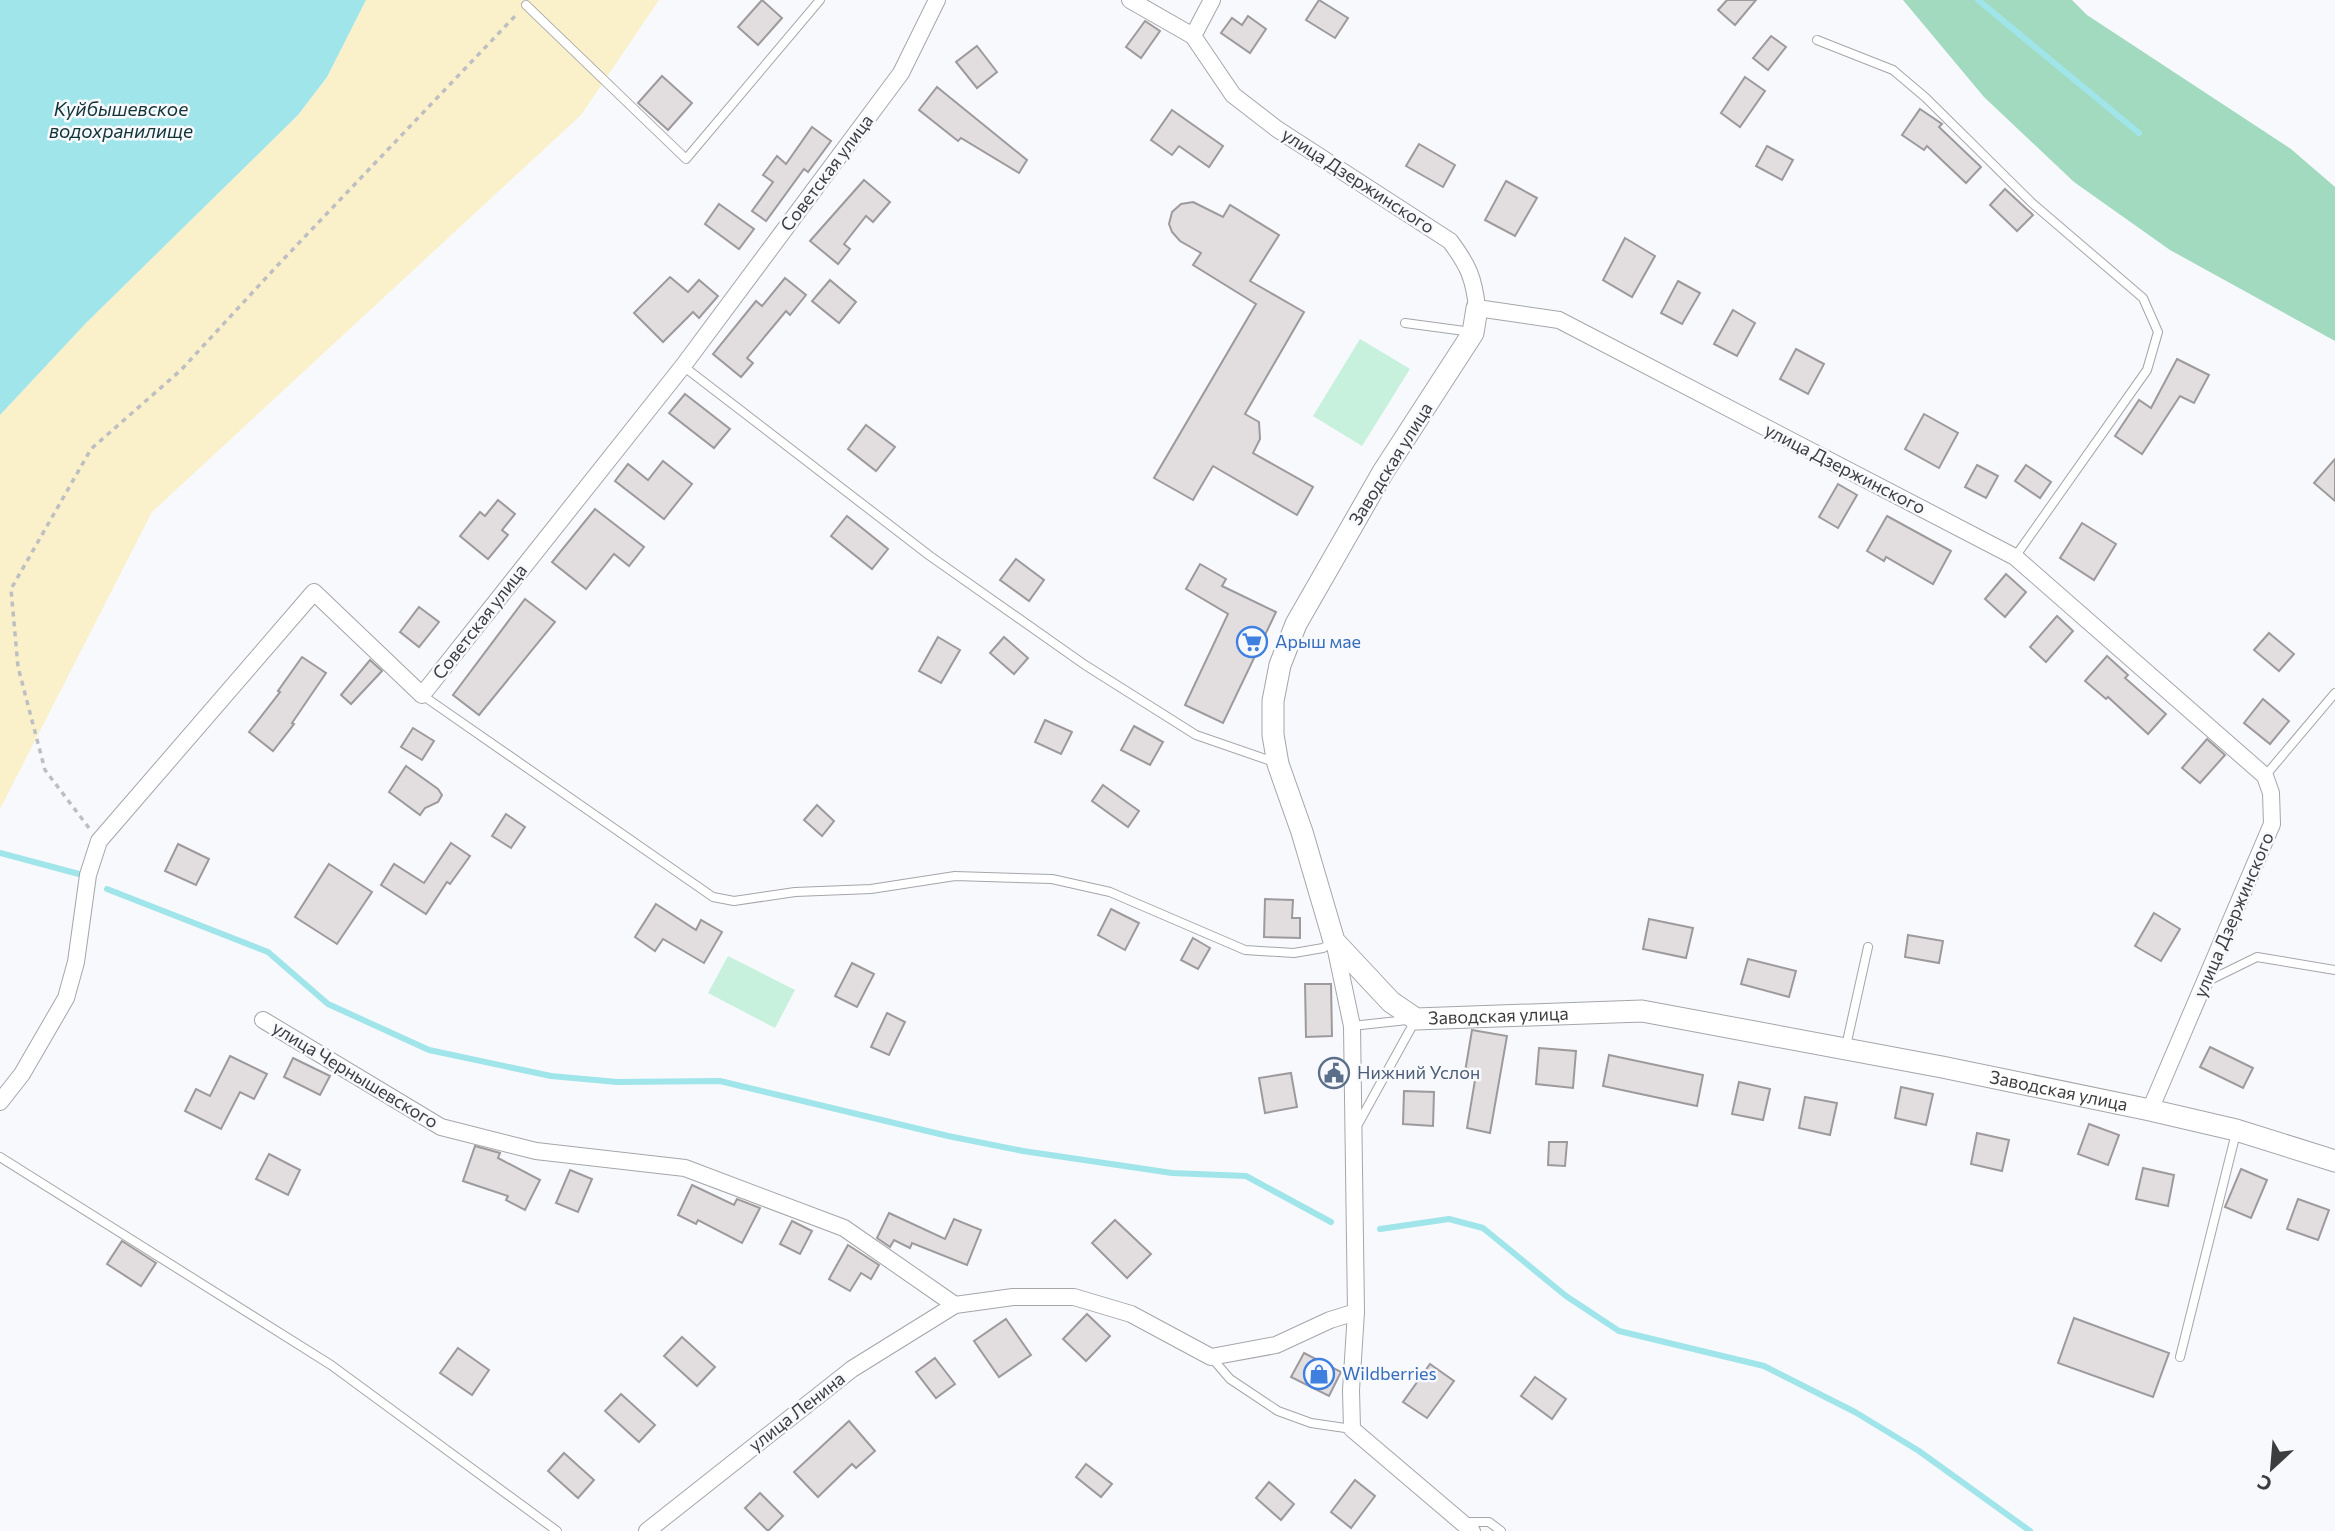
<svg xmlns="http://www.w3.org/2000/svg" width="2335" height="1531" font-family="Commissioner,sans-serif">
<rect width="100%" height="100%" fill="#f7f9fd"/>
<g fill="#c7f1dc">
<polygon points="1360,339 1410,369 1362,446 1313,416"/>
<polygon points="728,956 795,990 775,1028 708,993"/>
</g>
<polygon fill="#a2dabf" points="1903,0 2072,0 2087,15 2291,149 2335,187 2335,341 2170,250 2074,182 1984,97"/>
<polygon fill="#faf0ca" points="366,0 659,0 581,115 152,512 0,809 0,415 86,323 298,115 327,77"/>
<polygon fill="#a0e5ea" points="0,0 366,0 327,77 298,115 86,323 0,415"/>
<g fill="none" stroke-linecap="round" stroke-linejoin="round">
<g stroke="#a0e5ea" stroke-width="6">
<polyline points="1978,0 2139,133"/>
<polyline points="0,853 79,874"/>
<polyline points="107,889 268,952 328,1004 429,1050 551,1076 617,1082 720,1081 948,1136 1023,1151 1172,1173 1246,1176 1331,1222"/>
<polyline points="1380,1229 1449,1219 1483,1228 1566,1296 1619,1331 1764,1366 1855,1412 1919,1451 2030,1531"/>
</g>
</g>
<g fill="#e2dee0" stroke="#9e9a9c" stroke-width="2">
<polygon points="762,0 782,18 758,45 738,27"/>
<polygon points="1319,0 1348,18 1335,38 1306,20"/>
<polygon points="1727,0 1756,0 1735,25 1718,10"/>
<polygon points="1248,16 1266,29 1250,53 1221,33 1232,18 1242,25"/>
<polygon points="1145,21 1160,31 1141,58 1126,47"/>
<polygon points="1771,36 1786,47 1768,70 1753,58"/>
<polygon points="977,46 997,72 977,88 956,62"/>
<polygon points="662,76 692,103 668,130 638,103"/>
<polygon points="1745,77 1765,91 1740,127 1721,113"/>
<polygon points="937,87 1027,160 1019,173 961,138 958,141 919,110"/>
<polygon points="1920,109 1942,124 1939,127 1981,167 1966,183 1927,146 1924,150 1902,135"/>
<polygon points="1172,110 1223,146 1209,167 1179,146 1172,155 1151,140"/>
<polygon points="812,127 831,141 808,172 804,169 766,221 752,211 773,182 763,175 777,156 786,164"/>
<polygon points="1419,144 1455,165 1443,187 1406,166"/>
<polygon points="1767,146 1793,160 1782,180 1756,166"/>
<polygon points="864,180 890,202 873,222 866,216 844,244 850,249 838,264 810,241"/>
<polygon points="1506,181 1537,198 1515,236 1485,220"/>
<polygon points="2005,189 2033,215 2017,231 1990,205"/>
<polygon points="1193,202 1223,217 1230,205 1279,235 1250,281 1304,312 1245,414 1259,422 1260,439 1253,453 1313,487 1297,515 1213,466 1193,500 1154,478 1256,304 1193,265 1201,253 1180,241 1172,232 1169,224 1172,212 1181,204"/>
<polygon points="719,204 754,229 739,249 705,224"/>
<polygon points="1625,238 1655,256 1632,297 1603,280"/>
<polygon points="670,277 688,292 699,280 718,296 699,318 693,312 663,342 634,313"/>
<polygon points="785,278 806,295 790,315 786,311 747,358 753,363 741,377 713,354 756,301 762,306"/>
<polygon points="830,280 856,302 839,323 812,301"/>
<polygon points="1678,281 1700,293 1682,324 1661,313"/>
<polygon points="1733,310 1755,323 1737,356 1714,344"/>
<polygon points="1796,349 1824,364 1808,394 1780,379"/>
<polygon points="2177,359 2209,375 2194,403 2180,396 2142,454 2115,436 2139,400 2151,408"/>
<polygon points="685,394 730,429 714,448 669,413"/>
<polygon points="1924,414 1958,433 1939,468 1905,449"/>
<polygon points="866,425 895,447 876,471 848,449"/>
<polygon points="2335,459 2335,501 2314,483"/>
<polygon points="663,461 692,484 664,519 615,481 628,464 648,480"/>
<polygon points="1977,465 1998,476 1986,498 1965,487"/>
<polygon points="2026,465 2051,482 2040,498 2015,481"/>
<polygon points="1838,484 1857,495 1838,528 1819,517"/>
<polygon points="498,500 515,514 502,530 508,535 488,559 460,536 480,512 485,516"/>
<polygon points="595,509 644,547 629,566 614,554 586,589 552,562"/>
<polygon points="847,516 888,549 872,569 831,536"/>
<polygon points="1887,516 1951,551 1933,584 1886,557 1884,561 1867,551"/>
<polygon points="2082,523 2116,544 2094,580 2060,558"/>
<polygon points="1016,559 1044,580 1029,601 1000,580"/>
<polygon points="1200,564 1226,579 1222,586 1276,612 1223,723 1185,705 1228,614 1186,589"/>
<polygon points="2006,574 2026,592 2005,617 1985,599"/>
<polygon points="525,599 555,622 479,715 453,695"/>
<polygon points="419,607 439,622 419,647 400,632"/>
<polygon points="2057,616 2073,631 2046,662 2030,647"/>
<polygon points="2269,633 2294,654 2279,671 2254,650"/>
<polygon points="938,637 960,650 941,683 919,671"/>
<polygon points="1004,637 1028,658 1014,674 990,653"/>
<polygon points="2107,656 2128,675 2125,678 2166,714 2148,734 2108,697 2106,699 2085,681"/>
<polygon points="302,657 326,673 292,723 294,724 273,751 249,732 280,692 278,691"/>
<polygon points="370,660 382,671 351,704 341,695"/>
<polygon points="2263,699 2289,721 2270,744 2244,723"/>
<polygon points="1045,720 1072,732 1061,754 1035,742"/>
<polygon points="1134,726 1163,742 1150,765 1121,750"/>
<polygon points="413,728 434,741 422,760 401,747"/>
<polygon points="2207,739 2225,755 2200,783 2182,768"/>
<polygon points="406,766 438,789 442,795 438,802 425,808 420,815 389,792"/>
<polygon points="1103,785 1139,811 1128,827 1092,801"/>
<polygon points="817,805 834,821 822,836 804,820"/>
<polygon points="506,814 525,827 511,848 492,836"/>
<polygon points="451,843 470,856 450,884 447,882 426,914 381,885 394,864 424,883"/>
<polygon points="178,844 209,859 196,885 165,871"/>
<polygon points="329,864 372,892 337,944 295,917"/>
<polygon points="1265,899 1293,900 1292,918 1300,918 1300,938 1264,937"/>
<polygon points="656,904 696,930 701,920 722,932 704,963 663,939 655,951 635,937"/>
<polygon points="1111,909 1139,923 1125,950 1098,935"/>
<polygon points="2154,913 2180,929 2161,961 2135,946"/>
<polygon points="1649,919 1693,928 1686,958 1643,949"/>
<polygon points="1908,935 1943,941 1939,963 1905,957"/>
<polygon points="1193,938 1210,948 1198,969 1181,960"/>
<polygon points="1748,959 1796,971 1789,997 1741,984"/>
<polygon points="852,963 874,974 857,1007 835,996"/>
<polygon points="1305,984 1331,984 1332,1036 1306,1037"/>
<polygon points="887,1013 905,1022 889,1055 871,1047"/>
<polygon points="1472,1030 1507,1036 1490,1133 1467,1128 1475,1080 1464,1078"/>
<polygon points="2210,1047 2253,1068 2243,1088 2200,1067"/>
<polygon points="1539,1048 1576,1051 1573,1088 1536,1084"/>
<polygon points="1609,1055 1703,1075 1697,1106 1603,1086"/>
<polygon points="230,1056 267,1074 254,1099 240,1092 221,1129 185,1111 196,1089 210,1096"/>
<polygon points="293,1058 330,1076 320,1095 284,1077"/>
<polygon points="1291,1073 1297,1107 1265,1113 1259,1078"/>
<polygon points="1739,1082 1770,1089 1763,1120 1732,1114"/>
<polygon points="1901,1087 1933,1094 1926,1125 1895,1118"/>
<polygon points="1404,1091 1434,1092 1433,1126 1403,1124"/>
<polygon points="1805,1097 1837,1103 1830,1135 1799,1128"/>
<polygon points="2089,1124 2119,1135 2108,1165 2078,1154"/>
<polygon points="1977,1133 2009,1140 2002,1171 1971,1164"/>
<polygon points="1549,1142 1567,1142 1565,1166 1548,1165"/>
<polygon points="475,1146 500,1153 498,1158 540,1180 525,1210 506,1200 508,1196 463,1181"/>
<polygon points="269,1154 300,1170 288,1195 256,1179"/>
<polygon points="2143,1168 2174,1175 2168,1206 2136,1199"/>
<polygon points="2241,1169 2267,1180 2251,1218 2225,1207"/>
<polygon points="570,1170 592,1179 578,1212 556,1203"/>
<polygon points="692,1185 734,1205 737,1199 760,1208 742,1243 698,1220 696,1224 678,1215"/>
<polygon points="2298,1199 2329,1210 2318,1240 2287,1229"/>
<polygon points="889,1213 945,1239 954,1219 981,1230 967,1265 912,1243 910,1248 894,1240 890,1247 877,1238"/>
<polygon points="1115,1220 1151,1254 1127,1278 1092,1243"/>
<polygon points="792,1221 812,1231 800,1254 780,1244"/>
<polygon points="122,1241 156,1263 141,1286 107,1264"/>
<polygon points="848,1245 879,1265 871,1279 861,1273 850,1291 829,1279"/>
<polygon points="1087,1314 1110,1336 1086,1361 1063,1339"/>
<polygon points="2074,1318 2169,1353 2153,1397 2058,1363"/>
<polygon points="1006,1319 1031,1355 999,1377 974,1341"/>
<polygon points="682,1337 715,1367 697,1386 664,1356"/>
<polygon points="458,1348 489,1370 472,1395 440,1373"/>
<polygon points="1304,1353 1341,1372 1329,1396 1291,1377"/>
<polygon points="935,1358 955,1384 936,1398 916,1372"/>
<polygon points="1430,1364 1454,1381 1427,1418 1403,1402"/>
<polygon points="1535,1377 1566,1399 1552,1419 1521,1396"/>
<polygon points="621,1394 655,1425 639,1442 605,1411"/>
<polygon points="849,1421 875,1451 856,1468 852,1464 818,1497 794,1472"/>
<polygon points="564,1453 594,1480 578,1498 548,1471"/>
<polygon points="1086,1464 1112,1484 1101,1497 1076,1477"/>
<polygon points="1355,1480 1375,1496 1351,1528 1331,1512"/>
<polygon points="1269,1482 1294,1504 1281,1520 1256,1498"/>
<polygon points="760,1493 783,1516 768,1531 745,1508"/>
</g>
<g fill="none" stroke-linecap="round" stroke-linejoin="round">
<g stroke="#a4a6a9" stroke-width="10">
<g id="service">
<polyline points="526,5 686,159 820,0"/>
<polyline points="1817,40 1893,70 1926,98 2032,203 2143,298 2158,332 2147,370 2015,557"/>
<polyline points="1405,323 1472,332"/>
<polyline points="683,366 930,556 1085,665 1196,735 1274,762"/>
<polyline points="422,695 713,897 734,901 795,892 871,889 955,876 1052,879 1110,892 1245,950 1294,953 1323,948 1333,942"/>
<polyline points="2265,776 2335,693"/>
<polyline points="2208,981 2257,957 2335,970"/>
<polyline points="1352,1026 1416,1019 1357,1126"/>
<polyline points="1846,1046 1868,947"/>
<polyline points="0,1157 331,1365 557,1531"/>
<polyline points="1211,1357 1230,1379 1278,1411 1311,1423 1352,1429"/>
<polyline points="2180,1357 2236,1133"/>
<polyline points="1465,1522 1489,1522 1501,1531"/>
</g>
</g>
<g stroke="#a4a6a9" stroke-width="18">
<g id="minor">
<path d="M1130,0L1193,36L1233,95L1277,129L1450,241C1468,265 1474,278 1477,308L1559,320L2015,557L2265,776L2271,793L2272,824L2150,1110"/>
<polyline points="1193,36 1212,0"/>
<polyline points="1334,941 1352,1026 1356,1312 1351,1390 1352,1429 1472,1531"/>
<polyline points="263,1020 441,1127 536,1151 685,1168 844,1228 955,1305"/>
<polyline points="0,1102 22,1074 66,998 76,962 88,875 99,841 314,592 422,695 683,366 901,73 937,0"/>
<polyline points="647,1531 852,1369 955,1305 1013,1297 1074,1297 1131,1314 1211,1357 1276,1345 1330,1320 1356,1312"/>
</g>
</g>
<g stroke="#a4a6a9" stroke-width="23">
<g id="tertiary">
<path id="s1" d="M1477,308L1473,333L1383,472L1296,624L1280,665L1273,701V735L1278,764L1302,832L1334,941L1391,1002L1416,1019L1642,1011L1942,1067L2150,1110L2236,1130L2335,1161"/>
</g>
</g>
<polyline stroke="#bdbfc2" stroke-width="3.5" stroke-dasharray="5 5" stroke-linecap="butt" points="89,828 45,770 18,667 11,589 91,449 181,370 276,267 517,14"/>
<use href="#service" stroke="#fff" stroke-width="8"/>
<use href="#minor" stroke="#fff" stroke-width="16"/>
<use href="#tertiary" stroke="#fff" stroke-width="21"/>
</g>
<defs>
<g id="supermarket-ring" transform="scale(1.575)"><circle r="9.5" fill="#f7f9fd" stroke="#3f7fe0" stroke-width="1.5"/><path d="M-6-5.5h2.5l.6 2H6L4.5 2H-2.5L-4.4-4H-6ZM-1.5 3.2a1.3 1.3 0 1 0 .1 0ZM3 3.2a1.3 1.3 0 1 0 .1 0Z" fill="#3f7fe0"/></g>
<g id="civic-ring" transform="scale(1.575)"><circle r="9.5" fill="#f7f9fd" stroke="#5c6f8a" stroke-width="1.5"/><path d="M-.6-6.5H3V-4.5H.6V-3L4-1V1h2V6H-6V1h2V-1L-.6-3ZM-1.2 2.5V6h2.4V2.5Z" fill="#5c6f8a"/></g>
<g id="shop-ring" transform="scale(1.575)"><circle r="9.5" fill="#f7f9fd" stroke="#3f7fe0" stroke-width="1.5"/><path d="M-5-2.5h2.3a2.7 3.5 0 0 1 5.4 0H5L5.5 6h-11ZM-1.5-2.5h3a1.5 2.3 0 0 0-3 0Z" fill="#3f7fe0"/></g>
</defs>
<g fill-rule="evenodd">
<use href="#supermarket-ring" x="1252" y="642"/>
<use href="#civic-ring" x="1334" y="1073"/>
<use href="#shop-ring" x="1319" y="1374"/>
</g>
<g text-anchor="middle" stroke-width="5" stroke-linejoin="round" paint-order="stroke">
<g font-size="18" fill="#3c3d3e" stroke="#f7f9fd">
<text transform="translate(827 173) rotate(-53)" y="6">Советская улица</text>
<text transform="translate(1358 181) rotate(33)" y="6">улица Дзержинского</text>
<text transform="translate(1391 464) rotate(-58)" y="6">Заводская улица</text>
<text transform="translate(1845 469) rotate(27)" y="6">улица Дзержинского</text>
<text transform="translate(480 622) rotate(-52)" y="6">Советская улица</text>
<text transform="translate(2234 915) rotate(-67)" y="6">улица Дзержинского</text>
<text dy="6" stroke="none"><textPath href="#s1" startOffset="892">Заводская улица</textPath></text>
<text transform="translate(355 1075) rotate(31)" y="6">улица Чернышевского</text>
<text dy="6" stroke="none"><textPath href="#s1" startOffset="1460">Заводская улица</textPath></text>
<text transform="translate(797 1412) rotate(-38)" y="6">улица Ленина</text>
</g>
<g font-size="18" fill="#366cbe" stroke="#f7f9fd" text-anchor="start">
<text x="1275" y="648">Арыш мае</text>
<text x="1342" y="1380">Wildberries</text>
</g>
<g font-size="18" fill="#4e5e75" stroke="#f7f9fd" text-anchor="start">
<text x="1357" y="1079">Нижний Услон</text>
</g>
<g font-size="19" font-style="italic" fill="#113436" stroke="#f7f9fd">
<text x="121" y="116">Куйбышевское<tspan x="121" dy="22">водохранилище</tspan></text>
</g>
</g>
<g transform="translate(2272 1468) rotate(206)" stroke="#f7f9fd" stroke-width="5" paint-order="stroke">
<path d="M0-5L12 26L0 18L-12 26Z" fill="#3c3d3e"/>
<text y="-10" font-size="19" font-weight="bold" text-anchor="middle" fill="#3c3d3e">С</text>
</g>
</svg>
